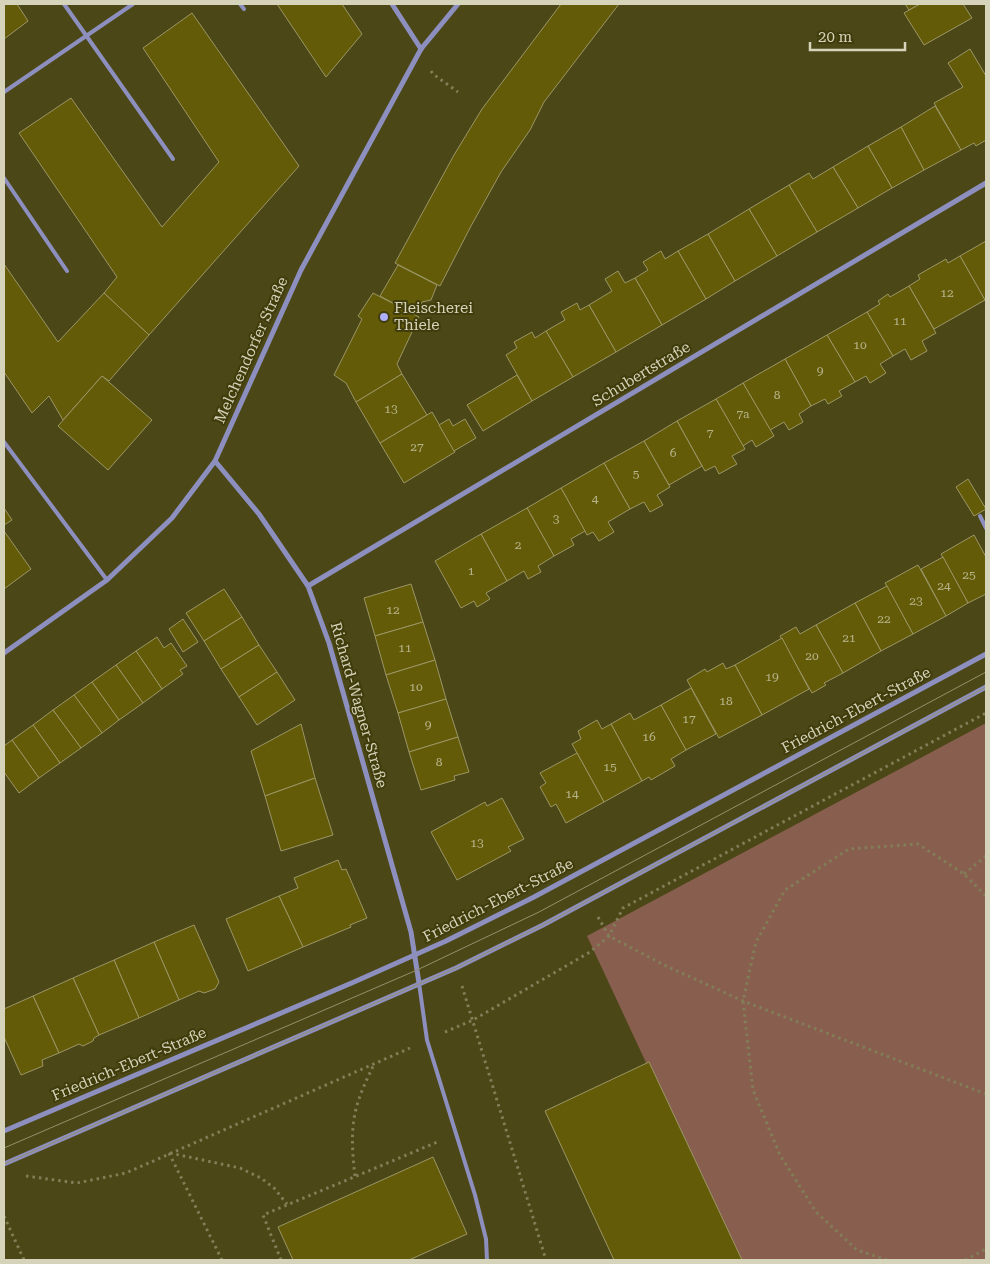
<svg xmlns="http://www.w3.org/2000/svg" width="990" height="1264" font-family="'Roboto Serif',serif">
<rect width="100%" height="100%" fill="#4c4717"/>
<polygon fill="#885f4f" points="986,723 986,1260 738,1260 587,936"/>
<g fill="#635b07" stroke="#9b9666">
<polygon points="4,4 17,4 28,21 4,39"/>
<polygon points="277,4 342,4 362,34 326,77"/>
<polygon points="561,4 619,4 544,102 530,130 501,172 471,226 440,286 395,263 454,155 482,109"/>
<polygon points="905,4 920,4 909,10"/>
<polygon points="920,4 963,4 972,18 924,45 904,13"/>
<polygon points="192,13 299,166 149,335 104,293 117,277 19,133 71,98 162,227 219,162 143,48"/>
<polygon points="970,49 986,76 986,140 976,146 974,143 961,150 934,103 963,87 948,63"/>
<polygon points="935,106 961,150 924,170 901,127"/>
<polygon points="901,127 924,170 892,188 868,146"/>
<polygon points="868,146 892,188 858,208 833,167"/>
<polygon points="833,167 858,208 817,232 789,185 809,173 813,179"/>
<polygon points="789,185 817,232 777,256 749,209"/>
<polygon points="749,209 777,256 735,281 708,234"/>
<polygon points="708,234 735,281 706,299 678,251"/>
<polygon points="986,241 986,302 960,256"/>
<polygon points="661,251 665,259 678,251 706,299 662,325 635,278 648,270 643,262"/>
<polygon points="960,256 985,300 934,329 909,286 920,279 918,275 946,259 948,263"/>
<polygon points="4,264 58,342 104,293 149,335 109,381 102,376 63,420 49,396 32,413 4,372"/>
<polygon points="398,265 437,285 431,300 422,302 415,315 380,296"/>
<polygon points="618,271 625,283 635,278 662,325 616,352 589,305 612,291 605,279"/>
<polygon points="909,286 936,333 922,341 927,351 911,360 905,349 893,356 867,312 880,304 878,301 888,294 890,297"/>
<polygon points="373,293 419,317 397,364 402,374 356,402 346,383 334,375 362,319 358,316"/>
<polygon points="577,303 580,310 589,305 616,352 573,377 546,331 565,320 561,312"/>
<polygon points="867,312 893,356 880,364 886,373 870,383 866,376 855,382 827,335"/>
<polygon points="546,331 573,377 532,401 506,355 517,348 514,342 532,332 535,338"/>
<polygon points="827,335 855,382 839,391 842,396 828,404 825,399 811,406 785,359"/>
<polygon points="785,359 811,406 799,414 803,422 789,430 784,422 770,430 743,383"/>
<polygon points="402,374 427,415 380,443 356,402"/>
<polygon points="517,375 532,401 483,431 467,405"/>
<polygon points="102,376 152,420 108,470 58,426"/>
<polygon points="743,383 774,436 756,447 752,440 743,446 716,399"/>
<polygon points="716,399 745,449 732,456 737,464 719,474 715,466 705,471 677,421"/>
<polygon points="432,412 455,452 404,483 380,443"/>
<polygon points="449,419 453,426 465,419 476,438 454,451 439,425"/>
<polygon points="677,421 702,466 669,485 644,441"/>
<polygon points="644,441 670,487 657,495 663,505 650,512 644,502 630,509 604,463"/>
<polygon points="604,463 630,509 608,522 614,532 599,541 593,532 587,535 561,488"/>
<polygon points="968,479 986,509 974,516 956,487"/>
<polygon points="561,488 585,531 571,539 574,545 554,556 527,508"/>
<polygon points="4,508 12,520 4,525"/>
<polygon points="527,508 554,556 538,566 541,572 528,579 524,571 507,581 481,534"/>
<polygon points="4,531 31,569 4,589"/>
<polygon points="481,534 507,581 486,593 490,599 477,607 474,601 461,608 435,561"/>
<polygon points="974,535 986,557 986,594 968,603 941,554"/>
<polygon points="943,557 968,603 946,616 921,569"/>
<polygon points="918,565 946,616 913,634 885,583"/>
<polygon points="411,584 423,622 375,636 364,598"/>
<polygon points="887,586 913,634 881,651 855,603"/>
<polygon points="224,589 242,617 204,641 186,613"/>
<polygon points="855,603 881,651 843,673 816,625"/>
<polygon points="242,617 259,645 221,669 204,641"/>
<polygon points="183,619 198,642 183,652 169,629"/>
<polygon points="423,622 435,660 386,675 375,636"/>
<polygon points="816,625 843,673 824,683 826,685 812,693 780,636 796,627 800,634"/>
<polygon points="157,637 164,648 171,643 187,666 180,670 183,674 162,689 136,651"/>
<polygon points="782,638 809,689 762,715 735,665"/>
<polygon points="259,645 277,672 239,697 221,669"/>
<polygon points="136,651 162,689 143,703 116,665"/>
<polygon points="435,660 446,699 398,713 386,675"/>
<polygon points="723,663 726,669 735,665 762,715 719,738 687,680 705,669 707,672"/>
<polygon points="116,665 143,703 119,720 92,682"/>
<polygon points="277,672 295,700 257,725 239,697"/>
<polygon points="92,682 119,720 102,733 74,695"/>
<polygon points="691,688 716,734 686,750 661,705"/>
<polygon points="74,695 102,733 81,748 53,710"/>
<polygon points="446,699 458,737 409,752 398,713"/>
<polygon points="661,705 686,750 671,759 675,766 651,780 649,777 642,781 611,724 630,713 634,720"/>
<polygon points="53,710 81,748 60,763 33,725"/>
<polygon points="597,720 602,729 611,724 642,781 604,802 572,744 581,739 578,731"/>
<polygon points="301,724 315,778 265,796 251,751"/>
<polygon points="33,725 60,763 39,778 12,740"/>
<polygon points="458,737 469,772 454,776 455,780 421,790 409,752"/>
<polygon points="12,740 39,778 19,793 4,772 4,746"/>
<polygon points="577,753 604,802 566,823 556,804 551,807 540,787 546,783 540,773"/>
<polygon points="315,778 333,835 281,851 265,796"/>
<polygon points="502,798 524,839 508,847 511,851 457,880 431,832 485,802 487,806"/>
<polygon points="338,860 342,870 346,869 367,918 350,925 351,927 303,947 279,896 298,888 294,878"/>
<polygon points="279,896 303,947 248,971 226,919"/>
<polygon points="194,925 219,982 215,989 204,993 199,991 179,1000 154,942"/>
<polygon points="154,942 179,1000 139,1018 114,960"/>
<polygon points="114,960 139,1018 99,1035 73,978"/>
<polygon points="73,978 99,1035 94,1038 93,1041 83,1046 79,1044 59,1053 33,996"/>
<polygon points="33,996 59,1053 42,1060 43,1066 21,1075 4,1037 4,1009"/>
<polygon points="649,1062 742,1260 614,1260 545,1111"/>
<polygon points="433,1157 467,1234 409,1260 293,1260 278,1227"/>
</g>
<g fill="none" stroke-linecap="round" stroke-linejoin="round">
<g stroke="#827e57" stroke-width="3" stroke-dasharray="2.5 4" stroke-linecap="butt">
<polyline points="431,71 433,74 458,92"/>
<polyline points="964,874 986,856"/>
<polyline points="598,917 609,936 664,965 743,1001 986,1094"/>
<polyline points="462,986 546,1260"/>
<polyline points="445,1032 473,1020 590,952 609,936 623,908 986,713"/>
<polyline points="169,1153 222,1260"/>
<polyline points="170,1153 240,1168 261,1178 274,1188 287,1204"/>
<polyline points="26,1176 77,1183 126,1173 410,1048"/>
<path d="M355,1176C352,1150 350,1124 359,1099C363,1087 369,1075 374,1064"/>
<polyline points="4,1216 24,1260"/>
<polyline points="281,1260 263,1215 440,1141"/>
<polyline points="887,1260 857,1250 816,1212 780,1155 753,1090 743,1001 756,942 785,890 849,849 918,844 964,874 986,896"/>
<polyline points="965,1260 986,1249"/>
</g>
<g stroke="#8d8fbe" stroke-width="4">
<polyline points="64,4 173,159"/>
<polyline points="240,4 244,9"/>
<polyline points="4,92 133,4"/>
<polyline points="4,178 67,271"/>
<polyline points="4,442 107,580"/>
<polyline points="980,516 986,528"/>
<polyline points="419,983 427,1040 475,1195 486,1239 487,1260"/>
</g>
<g stroke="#8d8fbe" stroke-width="5">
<polyline points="392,4 421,49"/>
<polyline points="215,461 259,514 308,586 329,643 411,932 419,983"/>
<polyline points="308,586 986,183"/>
<polyline points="4,653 107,580 172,518 215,461 301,270 421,49 458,4"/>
<polyline points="4,1131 354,982 446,941 534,897 986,654"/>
<polyline points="4,1164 456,968 543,925 986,687"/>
</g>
<g stroke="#94906c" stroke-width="1">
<polyline points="4,1148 417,970 539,912 986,672"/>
<polyline points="4,1164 456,968 543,925 986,687"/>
</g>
</g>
<circle fill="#adaffb" stroke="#413c0b" stroke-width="2" cx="384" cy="317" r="5"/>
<g text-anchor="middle" stroke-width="4" stroke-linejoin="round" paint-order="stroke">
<g font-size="12" fill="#b8b58d">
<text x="947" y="297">12</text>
<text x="900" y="325">11</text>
<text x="860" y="349">10</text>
<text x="820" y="375">9</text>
<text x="777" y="399">8</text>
<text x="391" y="413">13</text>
<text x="743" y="418">7a</text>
<text x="710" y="437">7</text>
<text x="417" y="451">27</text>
<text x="673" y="457">6</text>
<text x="636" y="478">5</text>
<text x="595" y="503">4</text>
<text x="556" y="523">3</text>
<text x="518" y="549">2</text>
<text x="471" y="575">1</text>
<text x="969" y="579">25</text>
<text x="944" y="590">24</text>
<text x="916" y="605">23</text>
<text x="393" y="614">12</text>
<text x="884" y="623">22</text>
<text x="849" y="642">21</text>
<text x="405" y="652">11</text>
<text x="812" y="660">20</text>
<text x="772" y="681">19</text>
<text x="416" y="691">10</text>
<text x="726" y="705">18</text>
<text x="689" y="723">17</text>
<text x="428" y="729">9</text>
<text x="649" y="741">16</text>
<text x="439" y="766">8</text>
<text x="610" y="771">15</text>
<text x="572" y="798">14</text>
<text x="477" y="847">13</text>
</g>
<g font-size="15" fill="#d5d3ba" stroke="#413c0b" text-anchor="start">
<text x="394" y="313">Fleischerei<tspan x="394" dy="17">Thiele</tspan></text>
</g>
<g font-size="15" fill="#d5d3ba" stroke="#413c0b">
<text transform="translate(251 350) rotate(-66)" y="5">Melchendorfer Straße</text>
<text transform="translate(641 374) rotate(-31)" y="5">Schubertstraße</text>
<text transform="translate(359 705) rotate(74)" y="5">Richard-Wagner-Straße</text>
<text transform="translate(856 710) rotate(-28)" y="5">Friedrich-Ebert-Straße</text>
<text transform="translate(498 900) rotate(-27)" y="5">Friedrich-Ebert-Straße</text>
<text transform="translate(129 1064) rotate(-23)" y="5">Friedrich-Ebert-Straße</text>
</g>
</g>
<rect width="990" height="1264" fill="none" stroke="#d5d3ba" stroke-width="10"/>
<path d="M810 42v8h95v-8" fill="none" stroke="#d5d3ba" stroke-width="2.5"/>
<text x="818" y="42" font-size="15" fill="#d5d3ba" stroke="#413c0b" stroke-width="4" paint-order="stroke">20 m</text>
</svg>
